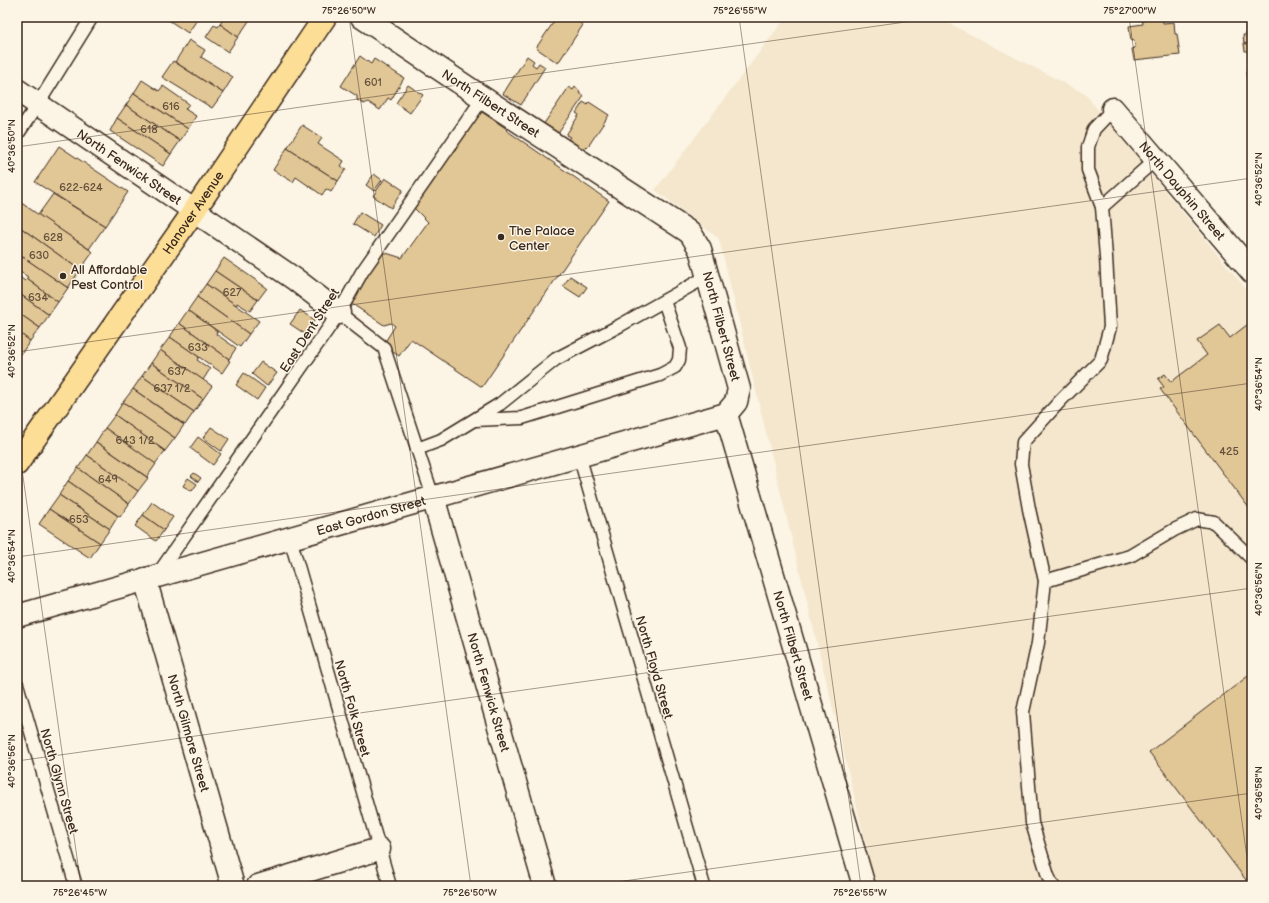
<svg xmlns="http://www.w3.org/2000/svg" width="1269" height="903" font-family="'Balsamiq Sans',sans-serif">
<rect width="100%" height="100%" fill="#fcf5e5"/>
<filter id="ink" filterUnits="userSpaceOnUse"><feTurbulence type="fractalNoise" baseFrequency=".025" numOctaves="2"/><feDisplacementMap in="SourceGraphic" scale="8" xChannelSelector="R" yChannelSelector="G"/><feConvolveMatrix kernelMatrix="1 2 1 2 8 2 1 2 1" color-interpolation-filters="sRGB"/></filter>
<g filter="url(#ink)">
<polygon fill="#f4e7cd" points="786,17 937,17 1085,94 1252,296 1252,886 876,886 719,239 655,190"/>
<g fill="#e1c696" stroke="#3b2a1e">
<polygon points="17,17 24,17 17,28"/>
<polygon points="164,17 199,17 188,33"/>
<polygon points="225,17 244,17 249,21 238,37 220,24"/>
<polygon points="557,17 571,17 583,25 558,63 536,48"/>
<polygon points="1142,17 1163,17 1163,23 1174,22 1175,34 1177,34 1180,55 1134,60 1132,49 1135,48 1134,40 1131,41 1129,26 1143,24"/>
<polygon points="1252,18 1252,43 1244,44 1243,35 1246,35 1245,19"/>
<polygon points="220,24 238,37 228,52 206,37 214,25 218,27"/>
<polygon points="189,40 205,50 201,57 233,77 223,93 175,62"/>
<polygon points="1252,43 1252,62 1250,51 1245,51 1244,44"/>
<polygon points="360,56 371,64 374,59 404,78 391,100 388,98 380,110 368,102 364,104 357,100 357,96 341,86"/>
<polygon points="527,56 534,61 532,64 536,67 539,63 545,67 521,105 503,94"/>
<polygon points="173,61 223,93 212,108 162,77"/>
<polygon points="1252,71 1252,79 1247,80 1246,72"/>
<polygon points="1252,79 1252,87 1248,87 1247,80"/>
<polygon points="142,80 159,91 163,86 189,104 185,109 196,116 188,129 134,93"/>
<polygon points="408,85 423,95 410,113 396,103"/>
<polygon points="569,87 573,90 575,87 580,91 579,93 584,96 557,135 543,125"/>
<polygon points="134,93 188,129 180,141 126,105"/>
<polygon points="583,102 588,105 589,102 609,115 587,148 584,147 581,151 566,142 570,137 566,135 579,115 576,113"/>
<polygon points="126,105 180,141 171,154 117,118"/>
<polygon points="479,110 507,129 506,130 609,201 482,387 411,339 399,356 383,345 395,326 391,323 384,325 349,302 383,252 402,258 428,222 413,207"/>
<polygon points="117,118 171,154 163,166 110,131"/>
<polygon points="302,125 322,138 318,144 344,161 341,166 346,169 338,181 287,148"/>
<polygon points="59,146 128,192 105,226 35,182"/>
<polygon points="287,148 338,181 331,192 326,189 322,195 296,177 293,182 273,170"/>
<polygon points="374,174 382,180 374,191 366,185"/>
<polygon points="385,178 403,190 391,208 373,196"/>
<polygon points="53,194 105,226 89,249 38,215"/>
<polygon points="17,200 93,252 80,270 17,225"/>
<polygon points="360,212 381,225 374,237 353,224"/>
<polygon points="17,225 80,270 68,288 17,253"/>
<polygon points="23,257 68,288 58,302 27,279 28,277 17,270 17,266"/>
<polygon points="224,258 267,288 258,300 215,271"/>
<polygon points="215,271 258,300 250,311 237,303 236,305 206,284"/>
<polygon points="17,275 25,281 27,279 58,302 49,315 17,292"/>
<polygon points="570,276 587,287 580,297 563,286"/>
<polygon points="206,284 259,321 249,334 197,297"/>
<polygon points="17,292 49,315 40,328 17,312"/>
<polygon points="197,297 249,334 240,347 188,310"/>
<polygon points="188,310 217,331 216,334 236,348 229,359 179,323"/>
<polygon points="300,310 315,320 305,334 290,324"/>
<polygon points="17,312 40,328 30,341 17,331"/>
<polygon points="1252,321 1252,512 1160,389 1164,387 1158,379 1165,374 1171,382 1207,355 1197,341 1220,325 1230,338"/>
<polygon points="179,323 229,359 228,360 230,361 222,373 170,337"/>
<polygon points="17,331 30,341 21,354 17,351"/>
<polygon points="170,337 199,357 197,360 210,369 203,380 160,350"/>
<polygon points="160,350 212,386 203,399 151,363"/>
<polygon points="261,362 277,373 267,386 252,374"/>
<polygon points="151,363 203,399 194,412 142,376"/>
<polygon points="244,373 265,388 257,400 236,385"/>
<polygon points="142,376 194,412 185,425 133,389"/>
<polygon points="133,389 184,425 175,438 123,402"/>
<polygon points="123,402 175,438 165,451 115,415"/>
<polygon points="115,415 165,451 155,464 105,428"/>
<polygon points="211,427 229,439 221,451 203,438"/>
<polygon points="105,428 156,464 147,477 96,442"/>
<polygon points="198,437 221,454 213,465 190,448"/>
<polygon points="96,442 148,478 138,491 87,455"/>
<polygon points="87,455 138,491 129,504 78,468"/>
<polygon points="78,468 129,504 120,517 68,481"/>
<polygon points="194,473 201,478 198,482 191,476"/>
<polygon points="188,478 197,484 192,491 183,486"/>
<polygon points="68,481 118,516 110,529 59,495"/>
<polygon points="59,495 110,529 100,543 49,509"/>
<polygon points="152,502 173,517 164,530 143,515"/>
<polygon points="49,509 100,543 90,558 39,524"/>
<polygon points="143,515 164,530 156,541 135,526"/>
<polygon points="1252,673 1252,875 1246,880 1149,752"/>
</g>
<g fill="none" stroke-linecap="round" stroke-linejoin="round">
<g stroke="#3b2a1e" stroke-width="15">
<g id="service">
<polyline points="17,135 38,104 92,17"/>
<polyline points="1102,207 1155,160"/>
<polyline points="339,313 384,348 433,497"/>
<polyline points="475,420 522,418 660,375 675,367 679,360 680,348 664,301"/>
<polyline points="417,449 441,440 500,404 556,359 619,326 708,276"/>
<polyline points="579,455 704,886"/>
<polyline points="290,538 390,886"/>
<polyline points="158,574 339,313 362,272 483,98"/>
<polyline points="1045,581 1130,556 1174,530 1197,519 1214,522 1252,559"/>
<polyline points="17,684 76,886"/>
<polyline points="1053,886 1048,876 1032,823 1023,712 1038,643 1045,581 1029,509 1021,464 1023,442 1061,400 1101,360 1110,327 1106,257 1102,207 1088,170 1088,147 1094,129 1113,109"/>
<polyline points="1251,886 1252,885"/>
</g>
</g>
<g stroke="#3b2a1e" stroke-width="25">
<g id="minor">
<path id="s1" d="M17,90L296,280L339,313"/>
<path id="s2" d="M1113,109L1252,272"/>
<path id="s3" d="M726,414L864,886"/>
<path id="s4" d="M433,497L545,886"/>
<path id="s5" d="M145,579L233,886"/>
<path id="s6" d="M17,616L726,414L736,402L739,389L700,249L691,234L686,230L483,98L362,17"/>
<polyline points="258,886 379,849"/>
</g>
</g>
<g stroke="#3b2a1e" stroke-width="25">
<g id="primary">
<path id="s7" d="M17,464L194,211L325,17"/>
</g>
</g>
<use href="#service" stroke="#fcf5e5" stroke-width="12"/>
<use href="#minor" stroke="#fcf5e5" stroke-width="22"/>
<use href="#primary" stroke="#fdde96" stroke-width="22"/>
</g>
</g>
<path fill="none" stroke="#3b2a1e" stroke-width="1" stroke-opacity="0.45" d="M349,17L471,886M739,17L861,886M1129,17L1251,886M17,147L941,17M17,352L1252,178M17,434L81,886M17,557L1252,383M17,761L1252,588M588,886L1252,793"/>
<g fill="#3b2a1e" stroke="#fcf5e5" stroke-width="1.5">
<circle cx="501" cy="237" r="4"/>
<circle cx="63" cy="276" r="4"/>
</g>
<g text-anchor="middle" stroke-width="3" stroke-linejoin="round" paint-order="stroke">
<g font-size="11" fill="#64513c">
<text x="373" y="86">601</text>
<text x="171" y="110">616</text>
<text x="149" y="133">618</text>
<text x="81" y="191">622-624</text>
<text x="53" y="241">628</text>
<text x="39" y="259">630</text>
<text x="232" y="296">627</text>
<text x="38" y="301">634</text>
<text x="198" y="351">633</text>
<text x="177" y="375">637</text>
<text x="172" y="392">637 1/2</text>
<text x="135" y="444">643 1/2</text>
<text x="1229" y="455">425</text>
<text x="108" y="483">649</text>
<text x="79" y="523">653</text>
</g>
<g font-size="13" fill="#3b2a1e" stroke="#fcf5e5">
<text transform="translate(491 103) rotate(33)" y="5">North Filbert Street</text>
<text dy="5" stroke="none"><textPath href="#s1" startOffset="136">North Fenwick Street</textPath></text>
<text dy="5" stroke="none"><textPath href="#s2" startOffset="107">North Dauphin Street</textPath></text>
<text dy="5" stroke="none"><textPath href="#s7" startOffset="307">Hanover Avenue</textPath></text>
<text transform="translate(722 326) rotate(75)" y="5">North Filbert Street</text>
<text transform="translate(309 330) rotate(-57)" y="5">East Dent Street</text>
<text dy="5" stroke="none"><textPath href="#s6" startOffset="368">East Gordon Street</textPath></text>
<text dy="5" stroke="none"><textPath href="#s3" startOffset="241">North Filbert Street</textPath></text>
<text transform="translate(655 667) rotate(74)" y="5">North Floyd Street</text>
<text dy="5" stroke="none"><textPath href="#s4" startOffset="203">North Fenwick Street</textPath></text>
<text transform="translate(353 708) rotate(74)" y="5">North Folk Street</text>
<text dy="5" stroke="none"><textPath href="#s5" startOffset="160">North Gilmore Street</textPath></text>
<text transform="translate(60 781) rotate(74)" y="5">North Glynn Street</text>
</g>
<g font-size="13" fill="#3b2a1e" stroke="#fcf5e5" text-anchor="start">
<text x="509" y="235">The Palace<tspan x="509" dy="15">Center</tspan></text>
<text x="71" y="274">All Affordable<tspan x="71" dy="15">Pest Control</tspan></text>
</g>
</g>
<rect width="1269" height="903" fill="none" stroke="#fcf5e5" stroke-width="44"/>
<rect x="22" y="22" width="1225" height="859" fill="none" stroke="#3b2a1e" stroke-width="1.5"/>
<g font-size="10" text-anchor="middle" fill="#3b2a1e">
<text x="349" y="14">75°26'50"W</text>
<text x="740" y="14">75°26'55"W</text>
<text x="1130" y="14">75°27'00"W</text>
<text transform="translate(11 146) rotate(-90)" y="4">40°36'50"N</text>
<text transform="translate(1258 179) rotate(-90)" y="4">40°36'52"N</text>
<text transform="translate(11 351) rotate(-90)" y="4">40°36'52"N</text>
<text transform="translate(1258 384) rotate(-90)" y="4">40°36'54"N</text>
<text transform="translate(11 556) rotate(-90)" y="4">40°36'54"N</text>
<text transform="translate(1258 589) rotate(-90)" y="4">40°36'56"N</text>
<text transform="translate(11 761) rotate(-90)" y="4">40°36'56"N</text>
<text transform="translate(1258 793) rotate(-90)" y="4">40°36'58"N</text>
<text x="80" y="896">75°26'45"W</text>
<text x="470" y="896">75°26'50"W</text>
<text x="860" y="896">75°26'55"W</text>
</g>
</svg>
